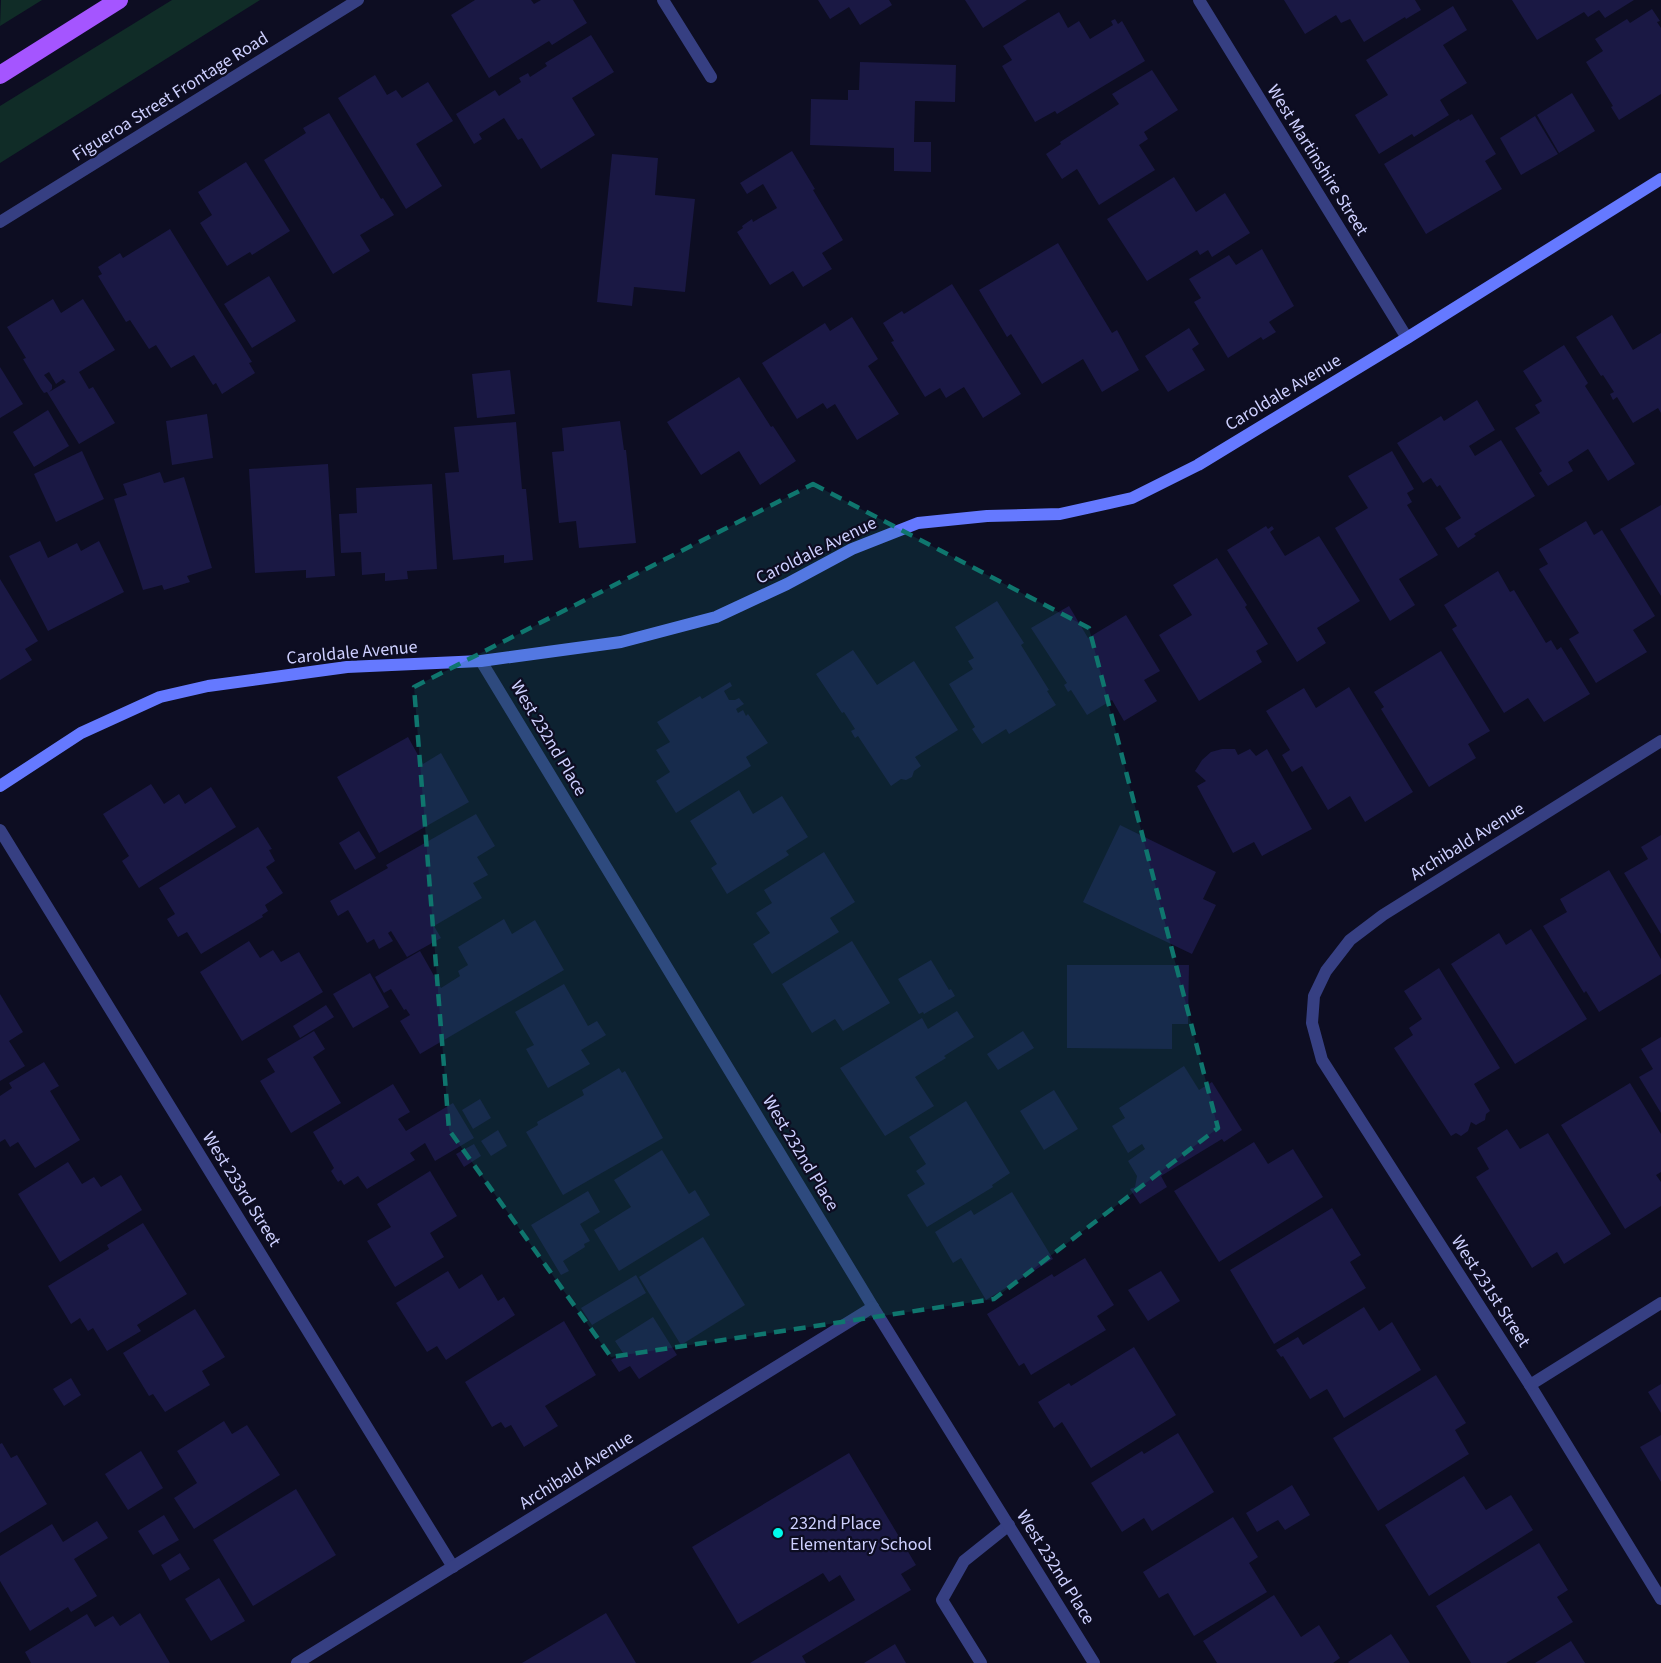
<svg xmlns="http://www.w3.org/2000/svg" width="1661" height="1663" font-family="'Source Sans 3',sans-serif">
<rect width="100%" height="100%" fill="#0d0d22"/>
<g fill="#102c27">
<polygon points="1,0 42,0 0,26"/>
<polygon points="172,0 260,0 0,163 0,106"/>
</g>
<g fill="#1a1844" fill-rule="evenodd">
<polygon points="475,0 531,0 534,4 541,0 573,0 587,23 552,45 549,41 489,78 451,15"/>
<polygon points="818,0 889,0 892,5 860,25 849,7 830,19"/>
<polygon points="965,0 1027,0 983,28"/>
<polygon points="1284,0 1415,0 1421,10 1406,19 1405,17 1364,42 1350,19 1341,23 1336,15 1305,34"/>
<polygon points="1512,0 1634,0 1605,18 1599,10 1588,17 1584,12 1537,40"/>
<polygon points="1453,6 1467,30 1443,45 1467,83 1440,100 1449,115 1414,137 1412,134 1379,154 1355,115 1388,95 1366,60"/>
<polygon points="1652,9 1660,21 1657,22 1661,28 1661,94 1619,120 1611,107 1613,106 1586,62 1603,51 1595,39 1627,19 1630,23"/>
<polygon points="1059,12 1068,28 1079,21 1090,39 1113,25 1111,21 1115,19 1118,24 1122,21 1145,61 1057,114 1055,111 1035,122 1002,66 1012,60 1003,46"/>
<polygon points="591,35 614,72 572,98 595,135 541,169 522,138 518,140 504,118 479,134 482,139 474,144 456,114 495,90 499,96 521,82 519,78 528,73 530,77 547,66 545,63"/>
<polygon points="860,62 956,65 955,102 915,101 914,142 931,142 931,172 894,171 894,148 810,145 811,99 848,100 848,90 859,90"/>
<polygon points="1152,70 1178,110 1144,132 1148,139 1139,145 1155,170 1099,205 1077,169 1062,179 1046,154 1061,144 1060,142 1119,104 1112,94"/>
<polygon points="375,75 387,95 396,90 402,98 428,82 453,121 416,144 442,186 406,209 338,98"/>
<polygon points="1572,93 1595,131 1559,153 1537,115"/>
<polygon points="329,113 381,199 383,198 394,215 360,235 370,251 333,274 264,160 306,133 303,128"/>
<polygon points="1472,114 1496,154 1485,161 1502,189 1426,234 1384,164 1459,119 1460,121"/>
<polygon points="1535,116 1558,154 1521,175 1500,138"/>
<polygon points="792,151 815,189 813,190 843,240 822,253 832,269 803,287 793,271 770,285 737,232 743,228 742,226 752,219 753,222 777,208 763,184 747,194 740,183"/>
<polygon points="612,154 658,158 655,195 695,199 685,292 634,287 632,306 597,302"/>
<polygon points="246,162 290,231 252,255 250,252 227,266 200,223 212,215 198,192"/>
<polygon points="1174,177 1196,212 1225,193 1250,233 1212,257 1208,250 1200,255 1197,250 1147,281 1107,219"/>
<polygon points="170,229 252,362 249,363 255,373 222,394 216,383 213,385 194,355 171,368 156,345 149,349 130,320 126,322 98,276 102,274 98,267 120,253 123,258"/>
<polygon points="1058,243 1112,333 1117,330 1139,370 1102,392 1083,359 1042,384 1011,334 1007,337 979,290"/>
<polygon points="1262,249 1294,306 1269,322 1276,332 1263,340 1261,337 1228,358 1194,302 1201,298 1189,279 1229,255 1236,265"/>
<polygon points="269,276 296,321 252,348 224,304"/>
<polygon points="952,284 1021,394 983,418 964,387 946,398 940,388 925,397 891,342 894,341 883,323 902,311 904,314"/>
<path d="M53,299L61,313L83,299L115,350L79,372L89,389L93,387L115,423L79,444L47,392L44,393L41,389L23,359L26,358L7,327ZM49,372L56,384L63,379L66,382L49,392L52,389V385L44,375Z"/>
<polygon points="1612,315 1633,350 1661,333 1661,413 1658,408 1633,423 1617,397 1613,400 1610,394 1614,392 1603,375 1601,376 1576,337"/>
<polygon points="852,317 878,359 868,366 899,414 857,440 835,404 827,409 823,403 797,419 762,363 825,323 830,331"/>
<polygon points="1189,328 1199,344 1192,349 1205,370 1168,392 1145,356"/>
<polygon points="1564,345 1588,383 1585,386 1635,464 1608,481 1588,449 1568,462 1573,471 1548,486 1539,473 1542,471 1515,428 1540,413 1535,405 1542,401 1523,371"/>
<polygon points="0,367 23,404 0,418"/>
<polygon points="510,370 515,414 477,418 472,374"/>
<polygon points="739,377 771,427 773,426 796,461 760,485 739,451 701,475 667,422"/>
<polygon points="1477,400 1495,430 1469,446 1475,456 1501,440 1535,496 1474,534 1476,536 1458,548 1445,528 1461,518 1440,485 1437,487 1431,478 1423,483 1397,443 1441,416 1444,421"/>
<polygon points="48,410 69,446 34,467 13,432"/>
<polygon points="207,414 213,458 172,465 166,421"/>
<polygon points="620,421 624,450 626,450 636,543 579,548 576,521 559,523 552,452 564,451 562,428"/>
<polygon points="516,422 522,489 526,489 533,560 504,563 504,555 453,560 445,473 459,472 454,427"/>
<polygon points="82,451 104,499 56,522 34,474"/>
<polygon points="1392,451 1414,489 1407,493 1412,502 1407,505 1438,555 1399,579 1415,605 1390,621 1335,528 1368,508 1348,476"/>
<polygon points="328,464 335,576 306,578 306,570 255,573 249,469"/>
<polygon points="160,472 164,483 184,477 212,568 187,576 190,582 164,590 162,585 143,590 114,499 127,495 123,484"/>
<polygon points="432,484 437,569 407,571 408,579 385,581 385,573 362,575 361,552 341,553 339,514 357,513 356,488"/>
<polygon points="1661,505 1661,596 1620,529"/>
<polygon points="1586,521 1594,535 1602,530 1655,616 1633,630 1647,652 1596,683 1569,639 1579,633 1539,569 1548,564 1539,549"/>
<polygon points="1266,526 1268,529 1272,526 1274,529 1270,532 1285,556 1319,536 1360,601 1317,628 1326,643 1297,662 1227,550"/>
<polygon points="40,541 48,558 77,543 81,551 99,541 124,592 48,631 9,556"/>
<polygon points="1217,558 1247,605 1245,607 1268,644 1256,651 1262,662 1199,701 1159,635 1192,615 1173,585"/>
<polygon points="1498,571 1510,592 1514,590 1546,643 1551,640 1557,650 1561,647 1590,694 1544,722 1528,698 1504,713 1452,629 1457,626 1444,605"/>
<polygon points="0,579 38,641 25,649 32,660 0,680"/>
<polygon points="997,601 1024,643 1021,645 1049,690 1047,691 1056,705 1009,734 1006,729 982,744 972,729 975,727 949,684 973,669 968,661 974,658 955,627"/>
<polygon points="1069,606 1088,638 1126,615 1160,671 1144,680 1157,701 1124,721 1112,700 1087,715 1071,690 1068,692 1064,685 1067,683 1031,628"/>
<polygon points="853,650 877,685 914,661 958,730 915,757 921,766 914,771 912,777 906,780 901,779 891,786 858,736 855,738 851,731 855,729 844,712 842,713 816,674"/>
<polygon points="1441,651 1490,731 1468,744 1476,758 1429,787 1381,709 1384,707 1374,692"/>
<polygon points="730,682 732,686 724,691 729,700 735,700 739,698 744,704 736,709 738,713 743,710 746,716 748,714 768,743 746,757 751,766 676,813 656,781 670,772 656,750 670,742 657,722 700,696 702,699"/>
<polygon points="1349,687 1413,792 1365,822 1350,796 1328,810 1302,766 1292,772 1282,755 1290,750 1266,711 1304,688 1316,708"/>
<polygon points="408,737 423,764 441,753 469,802 379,853 337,777"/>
<polygon points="1222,749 1235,749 1238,755 1250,749 1256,756 1267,749 1312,829 1262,856 1254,842 1233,853 1197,786 1206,781 1195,771 1202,760 1211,752"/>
<polygon points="151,784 164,804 179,794 185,804 211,787 236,827 139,888 122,861 129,856 103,814"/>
<polygon points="739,790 753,814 782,796 808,837 786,851 789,855 727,894 711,868 717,864 690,821"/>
<polygon points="476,814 495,846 477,857 488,875 473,883 482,898 434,926 441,938 407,957 391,931 388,933 393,941 379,949 374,939 367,943 348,910 338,916 330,901 388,868 386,865"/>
<polygon points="1120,825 1216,872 1203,899 1216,905 1192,954 1083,902"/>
<polygon points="258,827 272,849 269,850 275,861 266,867 283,893 265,905 268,911 262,915 263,917 201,954 187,932 178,937 167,919 175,914 159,888"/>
<polygon points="359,831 376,858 355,870 339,843"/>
<polygon points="1661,835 1661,934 1624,873 1648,859 1641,847"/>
<polygon points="824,852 855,902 830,918 839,932 772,974 753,944 770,933 756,913 772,903 764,890"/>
<polygon points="1609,870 1661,959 1661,974 1599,1012 1586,991 1584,993 1543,926 1567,912 1560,899"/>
<polygon points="504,919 512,934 535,920 564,970 420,1054 400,1021 410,1015 406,1009 404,1010 391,989 384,993 375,977 420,951 441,988 460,976 458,971 468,965 458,947"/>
<polygon points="1531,929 1587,1019 1515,1064 1451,964 1499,933 1506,945"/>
<polygon points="249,941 260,958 273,950 281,962 299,952 323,992 242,1041 200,972"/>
<polygon points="852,941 890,1003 843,1031 835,1019 812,1033 782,984"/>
<polygon points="931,960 949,990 951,989 955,996 924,1014 923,1012 919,1014 898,979"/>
<polygon points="1067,965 1189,965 1188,1024 1172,1024 1172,1049 1067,1048"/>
<polygon points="1439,968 1500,1068 1474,1084 1490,1111 1486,1114 1485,1120 1476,1125 1471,1122 1468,1131 1461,1136 1456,1133 1451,1136 1394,1048 1413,1035 1409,1028 1422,1019 1404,991"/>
<polygon points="370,973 389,1007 353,1028 333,994"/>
<polygon points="564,984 588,1026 597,1021 606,1035 581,1050 590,1064 548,1088 526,1049 534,1045 515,1012"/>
<polygon points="0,994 23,1032 9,1041 25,1066 0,1081"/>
<polygon points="326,1005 334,1017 300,1038 293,1026"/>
<polygon points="957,1011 974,1037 944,1056 946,1058 915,1077 934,1106 885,1136 840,1068 922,1018 928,1029"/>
<polygon points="314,1031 325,1049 313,1057 341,1103 291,1133 260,1081 275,1072 267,1059"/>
<polygon points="1023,1031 1034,1048 998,1070 987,1054"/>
<polygon points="1661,1037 1661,1113 1639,1077 1653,1069 1641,1049"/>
<polygon points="44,1062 59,1086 50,1091 80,1140 35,1168 18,1142 10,1147 5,1139 0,1142 0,1096 12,1088 9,1083"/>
<polygon points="1184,1066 1199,1090 1212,1082 1242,1130 1224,1142 1222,1139 1161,1176 1167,1187 1140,1204 1130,1189 1135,1187 1137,1176 1128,1161 1145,1149 1142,1144 1128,1153 1112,1126 1125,1118 1119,1108"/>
<polygon points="619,1068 622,1073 625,1071 663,1138 563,1195 526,1132 538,1125 537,1122 584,1095 582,1090"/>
<polygon points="1630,1083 1661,1134 1661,1172 1656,1175 1661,1182 1661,1206 1625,1229 1561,1125"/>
<polygon points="393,1084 410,1112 398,1119 406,1131 453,1103 474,1138 435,1161 425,1143 410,1153 415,1160 367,1189 358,1176 344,1185 341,1180 338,1182 331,1171 334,1168 313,1132"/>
<polygon points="1054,1090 1078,1129 1044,1150 1020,1111"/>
<polygon points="480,1099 491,1118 473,1129 462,1110"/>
<polygon points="966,1101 1010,1173 992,1185 993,1187 927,1227 907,1195 925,1184 916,1171 926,1164 909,1137"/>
<polygon points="1507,1129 1520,1149 1548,1133 1611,1234 1564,1264 1557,1252 1532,1268 1476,1177 1489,1169 1477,1148"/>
<polygon points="498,1130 507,1146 491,1156 481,1141"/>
<polygon points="1254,1142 1268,1164 1293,1149 1323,1197 1219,1262 1174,1191"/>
<polygon points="474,1144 481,1156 464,1167 456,1154"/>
<polygon points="662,1150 689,1194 695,1190 710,1215 619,1271 594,1230 631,1207 614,1180"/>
<polygon points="68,1162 82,1184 94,1177 101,1187 121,1175 142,1210 60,1262 18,1194"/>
<polygon points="430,1171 457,1216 430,1233 444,1257 395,1287 367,1241 391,1227 377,1204"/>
<polygon points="588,1191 600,1212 580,1224 590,1241 584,1244 585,1247 563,1261 569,1271 561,1275 531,1225"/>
<polygon points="1012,1192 1053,1259 986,1300 961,1258 953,1263 935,1232 971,1210 974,1215"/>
<polygon points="1332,1208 1361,1255 1350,1262 1366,1288 1274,1344 1230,1270"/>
<polygon points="143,1223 187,1294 137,1325 141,1331 107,1351 93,1328 88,1331 80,1318 71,1324 48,1286 109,1249 107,1245"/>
<polygon points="703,1237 745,1305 681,1345 639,1277"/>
<polygon points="1085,1258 1114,1305 1097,1316 1106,1330 1031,1375 1024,1363 1019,1366 987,1314 1052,1274 1054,1277"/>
<polygon points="448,1271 459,1289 482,1274 498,1301 504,1297 515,1315 446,1360 437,1346 427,1352 396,1303"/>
<polygon points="1161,1271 1180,1301 1148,1321 1128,1290"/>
<polygon points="636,1275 646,1293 592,1325 581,1308"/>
<polygon points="1364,1307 1379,1331 1392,1322 1421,1370 1344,1418 1327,1389 1310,1399 1283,1356 1281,1357 1276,1350 1298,1337 1303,1345"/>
<polygon points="195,1309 225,1357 202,1371 210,1385 165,1412 153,1394 149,1396 123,1353"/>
<polygon points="653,1317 677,1355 639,1379 630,1366 619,1372 611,1360 623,1353 615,1341"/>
<polygon points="564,1321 596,1375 545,1406 558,1426 524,1447 511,1425 505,1428 501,1422 492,1427 465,1382"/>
<polygon points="1134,1347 1176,1415 1091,1468 1062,1422 1054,1428 1038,1402 1069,1383 1071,1386"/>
<polygon points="1436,1375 1466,1423 1455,1430 1469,1454 1378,1511 1333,1438"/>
<polygon points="71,1378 81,1395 64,1406 53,1389"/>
<polygon points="1661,1384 1661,1413 1648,1392"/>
<polygon points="224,1421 232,1434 247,1425 280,1475 194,1529 174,1498 197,1483 177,1451"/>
<polygon points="1178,1433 1214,1492 1152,1531 1144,1518 1122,1532 1091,1483 1142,1451 1144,1454"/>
<polygon points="1661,1435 1661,1482 1640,1447"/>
<polygon points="2,1443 11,1458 17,1455 47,1504 0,1533 0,1444"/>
<polygon points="141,1451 163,1488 128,1510 105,1474"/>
<polygon points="849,1453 916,1565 901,1574 911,1590 802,1656 806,1663 750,1663 855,1600 840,1575 829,1582 823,1573 738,1624 692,1547"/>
<polygon points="1464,1476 1486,1510 1511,1495 1533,1530 1429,1596 1385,1525"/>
<polygon points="1292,1485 1310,1515 1285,1530 1278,1520 1257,1532 1246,1513"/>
<polygon points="296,1489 336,1555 253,1606 213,1540"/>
<polygon points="164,1515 179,1540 153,1555 138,1531"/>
<polygon points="1233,1517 1258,1557 1249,1563 1267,1592 1194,1636 1168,1593 1159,1598 1143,1572"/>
<polygon points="97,1521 108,1538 74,1559 97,1596 71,1612 68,1607 30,1631 0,1581 0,1556 52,1524 63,1542"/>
<polygon points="1539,1543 1568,1590 1557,1597 1573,1622 1506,1663 1471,1663 1436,1606"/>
<polygon points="180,1553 190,1569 170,1581 161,1565"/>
<polygon points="219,1578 245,1621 211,1641 185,1599"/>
<polygon points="1274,1595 1301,1637 1319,1625 1340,1658 1333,1663 1217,1663 1203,1641"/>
<polygon points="140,1613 170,1663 31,1663 25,1652 87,1614 95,1627 113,1616 120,1626"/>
<polygon points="606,1613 636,1663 522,1663"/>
<polygon points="1391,1634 1410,1663 1349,1663 1348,1662"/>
<polygon points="1571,1641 1585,1663 1535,1663"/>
<polygon points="895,1644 906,1663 864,1663"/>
</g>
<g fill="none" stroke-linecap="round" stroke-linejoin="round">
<polyline stroke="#363f82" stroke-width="12" points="981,1663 942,1600 964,1561 1009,1525"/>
<g stroke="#363f82" stroke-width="12">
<polyline points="663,0 711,77"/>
<polyline points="1199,0 1407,338"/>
<polyline points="0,222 358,0"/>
<polyline points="481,661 873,1307 1094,1663"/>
<polyline points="1661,741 1383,915 1350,940 1326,971 1314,996 1312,1023 1322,1060 1530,1385 1661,1599"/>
<polyline points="0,830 453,1567"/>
<polyline points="1530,1385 1661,1303"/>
<polyline points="297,1663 873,1307"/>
</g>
<polyline stroke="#6579ff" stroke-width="12" points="0,786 81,733 160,697 208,686 347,667 481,661 621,642 716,617 787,584 852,549 918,523 987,516 1060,514 1132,498 1198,465 1407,338 1661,179"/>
<polyline stroke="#a555ff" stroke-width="18" points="0,75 119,0"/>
</g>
<path fill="#0f766e" fill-opacity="0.2" stroke="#0f766e" stroke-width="4.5" stroke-dasharray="12 8" stroke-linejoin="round" d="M813,484L1089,628L1218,1128L994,1299L611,1357L449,1130L414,687Z"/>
<circle fill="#00f9eb" stroke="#0d0d22" stroke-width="2" cx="778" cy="1533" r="6"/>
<g text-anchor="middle" stroke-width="4.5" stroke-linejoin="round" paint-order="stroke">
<g font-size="18" fill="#ced0ff" stroke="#0d0d22">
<text transform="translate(170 96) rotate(-32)" y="6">Figueroa Street Frontage Road</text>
<text transform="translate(1318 160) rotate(58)" y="6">West Martinshire Street</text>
<text transform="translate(1283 392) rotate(-31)" y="6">Caroldale Avenue</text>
<text transform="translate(816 550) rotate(-26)" y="6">Caroldale Avenue</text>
<text transform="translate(352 652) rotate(-5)" y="6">Caroldale Avenue</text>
<text transform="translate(549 738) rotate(59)" y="6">West 232nd Place</text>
<text transform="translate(1467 841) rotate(-32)" y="6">Archibald Avenue</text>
<text transform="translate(801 1153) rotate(59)" y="6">West 232nd Place</text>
<text transform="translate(242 1189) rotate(58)" y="6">West 233rd Street</text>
<text transform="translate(1491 1291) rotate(57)" y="6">West 231st Street</text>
<text transform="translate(576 1470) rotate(-32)" y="6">Archibald Avenue</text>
<text transform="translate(1056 1567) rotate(58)" y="6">West 232nd Place</text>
</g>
<g font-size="18" fill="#ced0ff" stroke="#0d0d22" text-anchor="start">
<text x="790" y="1529">232nd Place<tspan x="790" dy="21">Elementary School</tspan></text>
</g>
</g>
</svg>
